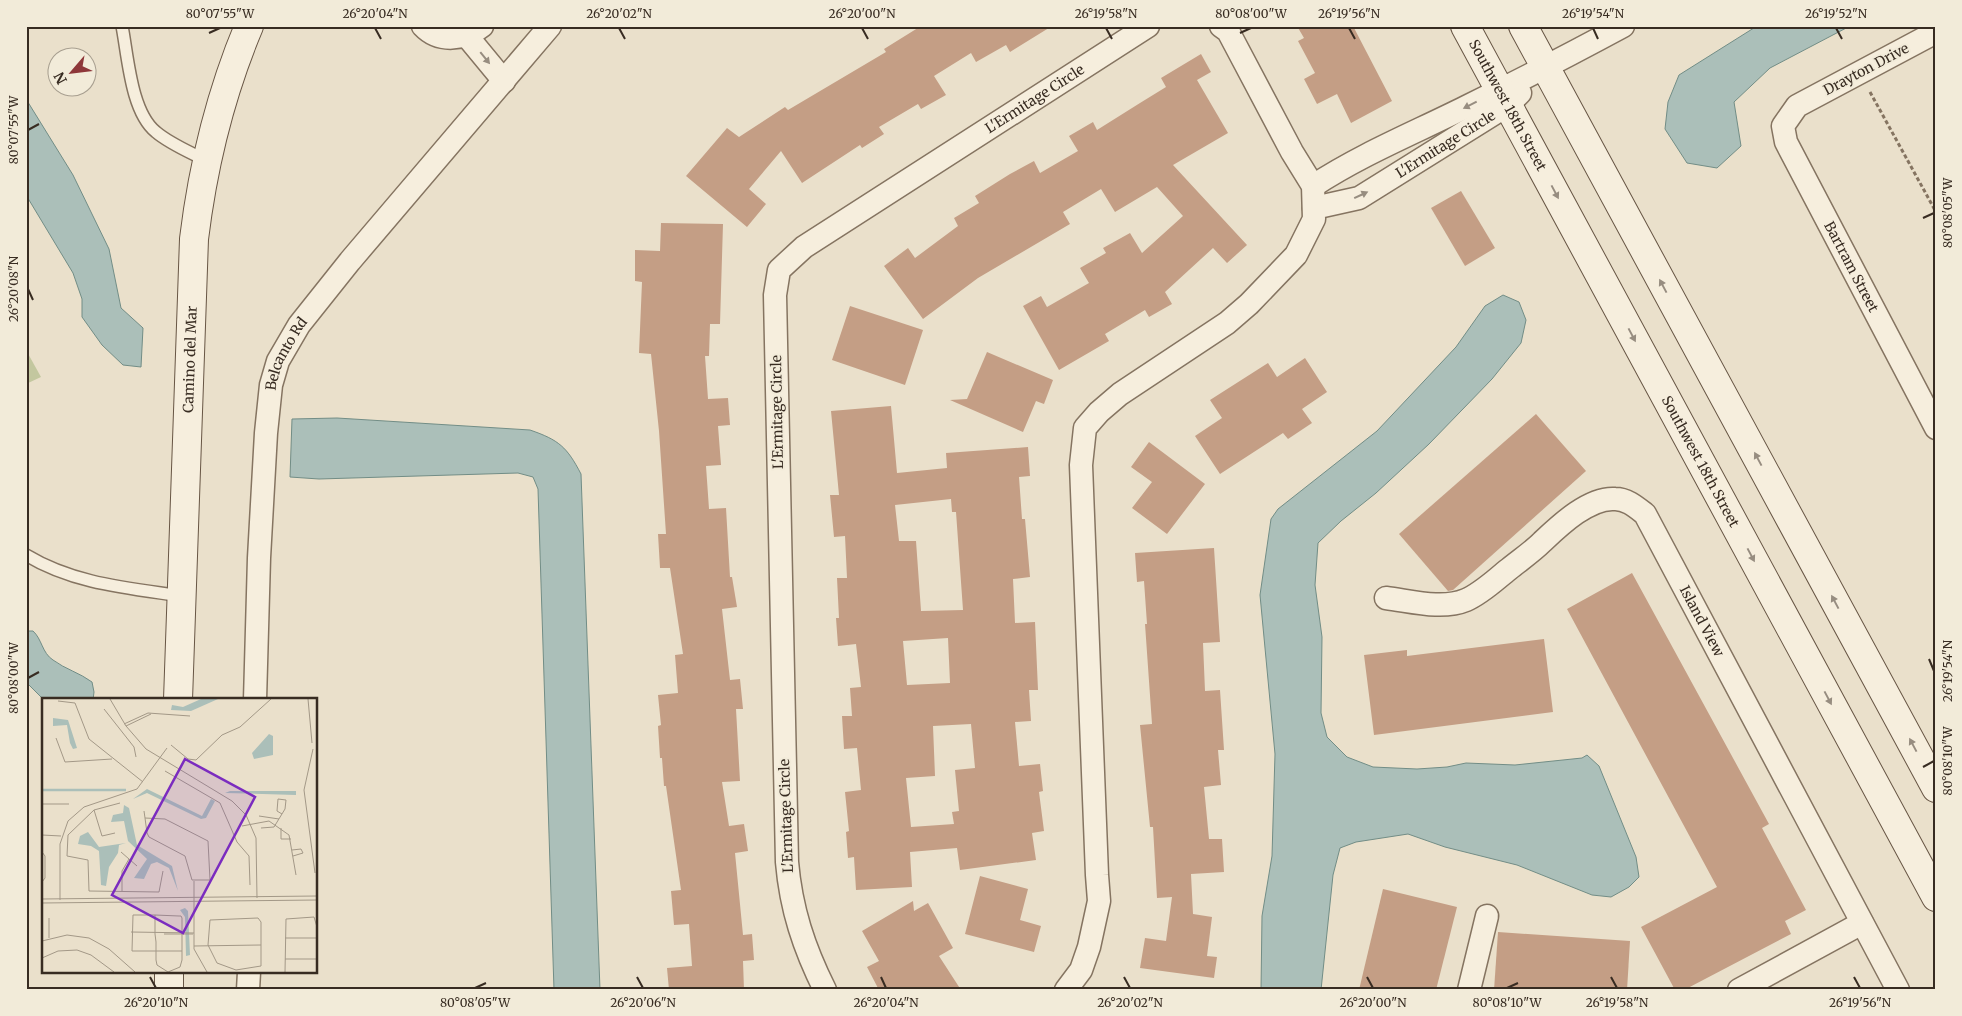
<svg xmlns="http://www.w3.org/2000/svg" width="1962" height="1016" font-family="Merriweather,serif">
<rect width="100%" height="100%" fill="#eae0cb"/>
<polygon fill="#c3c79f" points="26,350 41,377 26,384"/>
<g fill="#abbfb9" stroke="#728d86">
<polygon points="1757,26 1850,26 1770,68 1734,102 1741,146 1717,168 1687,163 1665,129 1668,102 1679,75"/>
<polygon points="26,99 73,175 109,249 121,308 143,328 141,367 123,365 102,345 82,317 82,299 73,273 26,195"/>
<polygon points="1503,295 1519,302 1526,320 1521,343 1492,379 1429,444 1376,493 1341,521 1318,543 1315,585 1322,637 1321,713 1327,737 1347,757 1373,767 1417,769 1447,767 1466,763 1515,765 1582,758 1587,755 1599,766 1636,857 1639,877 1629,887 1611,897 1592,895 1517,865 1445,847 1408,834 1356,842 1340,848 1333,875 1321,990 1261,990 1262,916 1272,856 1275,754 1260,595 1271,519 1278,509 1377,431 1456,347 1485,306"/>
<path d="M337,418L530,430C559,440 567,447 581,474L600,990H554L538,489L533,477L518,473L319,479L290,477L292,419Z"/>
<path d="M26,631H33C42,639 42,653 53,660C65,669 80,673 92,682L94,692L93,700H44L26,682Z"/>
</g>
<g fill="#c49e85" fill-rule="evenodd">
<polygon points="921,26 1052,26 1010,52 1006,45 976,62 971,53 934,76 946,95 921,109 918,104 879,127 884,134 862,148 860,145 802,183 781,151 749,189 766,204 747,227 686,176 727,128 739,137 785,107 788,110 886,52 884,49"/>
<polygon points="1297,26 1353,26 1392,101 1351,123 1337,94 1317,104 1304,79 1315,73 1298,41 1304,38"/>
<polygon points="1201,54 1211,72 1197,80 1228,133 1173,165 1247,245 1227,263 1213,248 1165,292 1172,304 1149,317 1145,310 1105,334 1109,341 1059,370 1023,306 1041,296 1047,307 1089,283 1080,268 1106,253 1103,248 1130,233 1142,253 1183,216 1157,187 1115,212 1101,189 1063,212 1070,224 978,278 923,319 884,266 908,248 915,258 958,226 954,218 979,203 975,196 1010,174 1034,161 1040,173 1078,151 1069,136 1093,122 1097,130 1140,103 1166,87 1161,78"/>
<polygon points="1461,191 1495,248 1465,266 1431,208"/>
<polygon points="661,223 723,224 720,324 710,324 709,356 705,356 708,399 728,398 730,425 718,426 721,465 706,466 709,509 726,508 730,577 732,577 737,607 722,609 730,680 740,679 743,709 736,709 740,781 722,782 729,826 744,824 748,851 735,853 743,935 752,934 754,960 743,961 744,990 669,990 667,968 692,966 689,924 674,925 671,891 681,890 666,786 664,786 662,758 660,758 658,726 661,725 658,695 678,693 675,655 683,654 670,568 660,568 658,534 666,534 659,431 651,354 639,353 642,282 635,281 635,250 660,251"/>
<polygon points="850,306 923,330 905,385 832,360"/>
<polygon points="987,352 1053,380 1044,404 1036,401 1023,432 950,400 967,399"/>
<polygon points="1305,358 1327,392 1302,409 1312,423 1288,439 1283,433 1220,474 1195,436 1222,418 1210,400 1268,363 1277,377"/>
<path d="M891,406L897,473L947,468L946,453L1028,447L1030,476L1019,477L1022,519H1025L1030,577L1013,579L1015,623L1035,622L1038,690H1029L1031,721L1015,722L1019,766L1040,764L1043,791L1039,792L1044,831L1032,833L1036,860L960,870L957,848L910,852L912,887L856,890L854,857L848,858L846,832L849,831L845,792L861,790L857,748L844,749L842,716H852L850,688L861,687L856,644L838,646L836,618H839L837,578H847L845,536L834,537L830,495H839L831,411ZM951,499L952,512H956L963,610L921,611L916,541H899L895,505ZM948,638L950,683L907,685L903,641ZM971,724L975,768L955,770L959,811L952,812L954,824L911,827L906,778L935,776L933,726Z"/>
<polygon points="1536,414 1586,471 1453,590 1448,591 1399,534"/>
<polygon points="1149,442 1205,484 1167,534 1132,508 1152,482 1131,467"/>
<polygon points="1214,548 1220,642 1203,643 1205,691 1220,690 1224,750 1218,750 1221,785 1204,787 1209,839 1222,839 1224,872 1191,874 1193,914 1212,917 1207,956 1217,957 1214,978 1140,968 1145,938 1166,941 1172,897 1157,898 1153,827 1150,827 1140,725 1152,724 1145,624 1147,624 1144,581 1137,582 1135,553"/>
<polygon points="1632,573 1769,824 1762,828 1806,910 1785,921 1791,934 1684,990 1675,990 1641,927 1717,887 1567,609"/>
<polygon points="1544,639 1553,712 1374,735 1364,655 1407,650 1407,656"/>
<polygon points="980,876 1028,889 1020,920 1041,926 1034,952 965,934"/>
<polygon points="1383,889 1457,907 1436,990 1359,990"/>
<polygon points="913,901 914,911 928,903 953,948 939,956 961,990 879,990 867,967 879,961 862,931"/>
<polygon points="1498,932 1630,941 1627,990 1494,990"/>
</g>
<g fill="none" stroke-linecap="round" stroke-linejoin="round">
<g stroke="#857461" stroke-width="14">
<g id="lane">
<path d="M122,26C128,57 131,112 156,132C170,144 190,152 207,161"/>
<path d="M26,555C74,584 128,588 182,596"/>
</g>
</g>
<g stroke="#857461" stroke-width="25">
<g id="street">
<path d="M423,26C439,43 465,40 482,26"/>
<path id="s1" d="M1936,32L1797,106L1783,126L1786,142L1936,428"/>
<polyline points="466,35 504,81"/>
<path d="M1313,186C1362,154 1414,133 1466,107C1519,81 1571,54 1623,26"/>
<path id="s2" d="M1314,208L1359,198L1508,105L1520,93"/>
<path id="s3" d="M1386,598C1411,601 1442,610 1466,600C1482,593 1495,580 1509,569C1520,560 1532,552 1542,542C1559,526 1589,497 1615,499C1627,499 1636,507 1645,514L1898,990"/>
<path id="s4" d="M255,700L259,558L266,433L271,385L278,361L299,325L350,261L550,26"/>
<polyline points="248,990 249,972"/>
<path id="s5" d="M825,990C804,948 791,909 787,862L775,295L779,270L804,247L1148,26"/>
<polyline points="1066,990 1081,970 1089,947 1099,901 1097,875 1081,465 1085,428 1099,412 1120,394 1227,323 1249,304 1296,255 1314,219 1313,186 1292,152 1228,31 1221,26"/>
<polyline points="1469,990 1487,916"/>
<polyline points="1739,990 1862,923"/>
</g>
</g>
<g stroke="#675544" stroke-width="30">
<g id="secondary">
<path id="s6" d="M1465,26L1936,897"/>
<polyline points="1523,26 1936,788"/>
<path id="s7" d="M178,700L194,239C203,165 220,95 249,26"/>
<polyline points="169,990 169,972"/>
</g>
</g>
<polyline stroke="#857461" stroke-width="3" stroke-dasharray="4 2.5" stroke-linecap="butt" points="1870,92 1936,212"/>
<use href="#lane" stroke="#f6eedd" stroke-width="11"/>
<use href="#street" stroke="#f6eedd" stroke-width="22"/>
<use href="#secondary" stroke="#f6eedd" stroke-width="28"/>
</g>
<defs><path id="oneway-solid" d="M-6-.8H1V-3.2L6.5 0L1 3.2V.8H-6Z" transform="scale(1.25)"/></defs>
<g fill="#978d80">
<use href="#oneway-solid" transform="translate(485 58) rotate(51)"/>
<use href="#oneway-solid" transform="translate(1470 105) rotate(153)"/>
<use href="#oneway-solid" transform="translate(1555 192) rotate(62)"/>
<use href="#oneway-solid" transform="translate(1361 195) rotate(-25)"/>
<use href="#oneway-solid" transform="translate(1663 286) rotate(-118)"/>
<use href="#oneway-solid" transform="translate(1632 335) rotate(62)"/>
<use href="#oneway-solid" transform="translate(1758 459) rotate(-118)"/>
<use href="#oneway-solid" transform="translate(1751 555) rotate(62)"/>
<use href="#oneway-solid" transform="translate(1835 602) rotate(-118)"/>
<use href="#oneway-solid" transform="translate(1828 698) rotate(62)"/>
<use href="#oneway-solid" transform="translate(1913 745) rotate(-118)"/>
</g>
<path fill="none" stroke="#382c22" stroke-width="2" d="M375,28L381,39M619,28L625,39M862,28L868,39M1106,28L1112,39M1349,28L1355,39M1593,28L1598,39M1836,28L1842,39M209,33L220,28M1240,33L1251,28M28,130L39,124M1923,218L1934,213M28,289L33,300M1929,659L1934,671M28,678L39,672M1923,767L1934,761M150,977L156,988M637,977L643,988M881,977L886,988M1124,977L1130,988M1367,977L1373,988M1611,977L1617,988M1854,977L1860,988M475,988L486,983M1507,988L1518,983"/>
<g text-anchor="middle" stroke-width="4" stroke-linejoin="round" paint-order="stroke">
<g font-size="14" fill="#382c22" stroke="#f2ebd9">
<text transform="translate(1866 69) rotate(-28)" y="5">Drayton Drive</text>
<text dy="5" stroke="none"><textPath href="#s5" startOffset="1035">L'Ermitage Circle</textPath></text>
<text dy="5" stroke="none"><textPath href="#s6" startOffset="90">Southwest 18th Street</textPath></text>
<text dy="5" stroke="none"><textPath href="#s2" startOffset="148">L'Ermitage Circle</textPath></text>
<text dy="5" stroke="none"><textPath href="#s1" startOffset="339">Bartram Street</textPath></text>
<text dy="5" stroke="none"><textPath href="#s4" startOffset="350">Belcanto Rd</textPath></text>
<text dy="5" stroke="none"><textPath href="#s7" startOffset="341">Camino del Mar</textPath></text>
<text transform="translate(777 412) rotate(-91)" y="5">L'Ermitage Circle</text>
<text dy="5" stroke="none"><textPath href="#s6" startOffset="495">Southwest 18th Street</textPath></text>
<text dy="5" stroke="none"><textPath href="#s3" startOffset="419">Island View</textPath></text>
<text transform="translate(786 816) rotate(-92)" y="5">L'Ermitage Circle</text>
</g>
</g>
<g transform="translate(42 698)">
<rect width="275" height="275" fill="#eae0cb"/>
<path d="M159,1H176L149,13L129,12L130,7L141,9ZM11,20L26,22L35,50L31,51L28,45L25,27L11,28ZM227,36L231,38V57L212,61L210,55ZM105,91L160,118L169,101L173,103L164,120L159,121L105,95L91,101ZM188,93H254V97L183,95ZM82,107L87,110L95,147L130,168L136,193L127,170L115,164L109,166L102,181L92,180L105,161L86,143L82,123L69,124L71,117L81,115ZM46,134L57,149L84,145L77,147L76,155L67,169L64,188L59,187L57,153L49,148L36,146L38,138ZM143,210L146,213L148,257L144,258L143,219L138,212Z" fill="#abbfb9"/>
<path fill="none" stroke="#abbfb9" stroke-width="2.5" d="M0,92H84"/>
<path fill="none" stroke="#a39887" stroke-width="1" d="M68,1L84,28L104,51L190,103L204,117L214,140L215,200M266,1L270,45M16,3L33,5L47,41L101,84M62,11L92,49L94,59M82,26L106,15L148,18M84,28L109,16M14,40L23,64L70,61M129,47L146,61L154,62L180,37L198,29L229,1M271,51L262,92L273,175M123,73L178,105L195,144L207,158L208,187M78,105L52,112L26,137L25,158L46,162L47,193L117,194L121,173M0,106H27M52,112L60,138L73,135M102,113L103,120L105,135L107,139L143,158L150,182H168L166,143L123,121L103,120M217,118L237,121M200,128L227,123L247,137L254,177M219,130L232,129L243,111L244,102L236,101L235,113L240,116M239,130V141H249M0,137L19,138M250,152L259,151L261,155L251,158M0,154L3,158V180L0,184M79,154L95,168M152,183V251L165,274M80,194V173L87,161M0,201L275,198M18,202V146L26,123L42,109L95,91L125,50M0,205L275,202M113,217V236L114,244V262L115,267L126,274L138,269L140,262V220L139,218H137L113,217H91L90,253H140M7,220V240M216,220L219,224V268L194,272L175,265L166,247L168,222ZM89,234L152,235M122,236H151M243,240H275M0,243L25,237L47,240L67,251L93,274M152,248L219,247M0,260L16,253L35,252L49,257L72,274M243,261H275M243,274L244,221L272,219L275,229"/>
<path fill="#7b2cbf" fill-opacity="0.15" stroke="#7b2cbf" stroke-width="2.5" d="M143,61L213,99L141,235L70,197Z"/>
<rect width="275" height="275" fill="none" stroke="#382c22" stroke-width="2.5"/>
</g>
<rect width="1962" height="1016" fill="none" stroke="#f2ebd9" stroke-width="55"/>
<g transform="translate(72 72) rotate(242)"><circle r="24" fill="#f2ebd9" stroke="#a89f90"/>
<path d="M0-4L9 19L0 12L-9 19Z" fill="#8e3739"/>
<text y="-8" font-size="14" font-weight="bold" text-anchor="middle" fill="#382c22">N</text>
</g>
<rect x="28" y="28" width="1906" height="960" fill="none" stroke="#382c22" stroke-width="2"/>
<g font-size="12" text-anchor="middle" fill="#382c22">
<text x="220" y="18">80°07'55"W</text>
<text x="375" y="18">26°20'04"N</text>
<text x="619" y="18">26°20'02"N</text>
<text x="862" y="18">26°20'00"N</text>
<text x="1106" y="18">26°19'58"N</text>
<text x="1251" y="18">80°08'00"W</text>
<text x="1349" y="18">26°19'56"N</text>
<text x="1593" y="18">26°19'54"N</text>
<text x="1836" y="18">26°19'52"N</text>
<text transform="translate(14 130) rotate(-90)" y="4">80°07'55"W</text>
<text transform="translate(1948 213) rotate(-90)" y="4">80°08'05"W</text>
<text transform="translate(14 289) rotate(-90)" y="4">26°20'08"N</text>
<text transform="translate(1948 671) rotate(-90)" y="4">26°19'54"N</text>
<text transform="translate(14 678) rotate(-90)" y="4">80°08'00"W</text>
<text transform="translate(1948 761) rotate(-90)" y="4">80°08'10"W</text>
<text x="156" y="1007">26°20'10"N</text>
<text x="475" y="1007">80°08'05"W</text>
<text x="643" y="1007">26°20'06"N</text>
<text x="886" y="1007">26°20'04"N</text>
<text x="1130" y="1007">26°20'02"N</text>
<text x="1373" y="1007">26°20'00"N</text>
<text x="1507" y="1007">80°08'10"W</text>
<text x="1617" y="1007">26°19'58"N</text>
<text x="1860" y="1007">26°19'56"N</text>
</g>
</svg>
